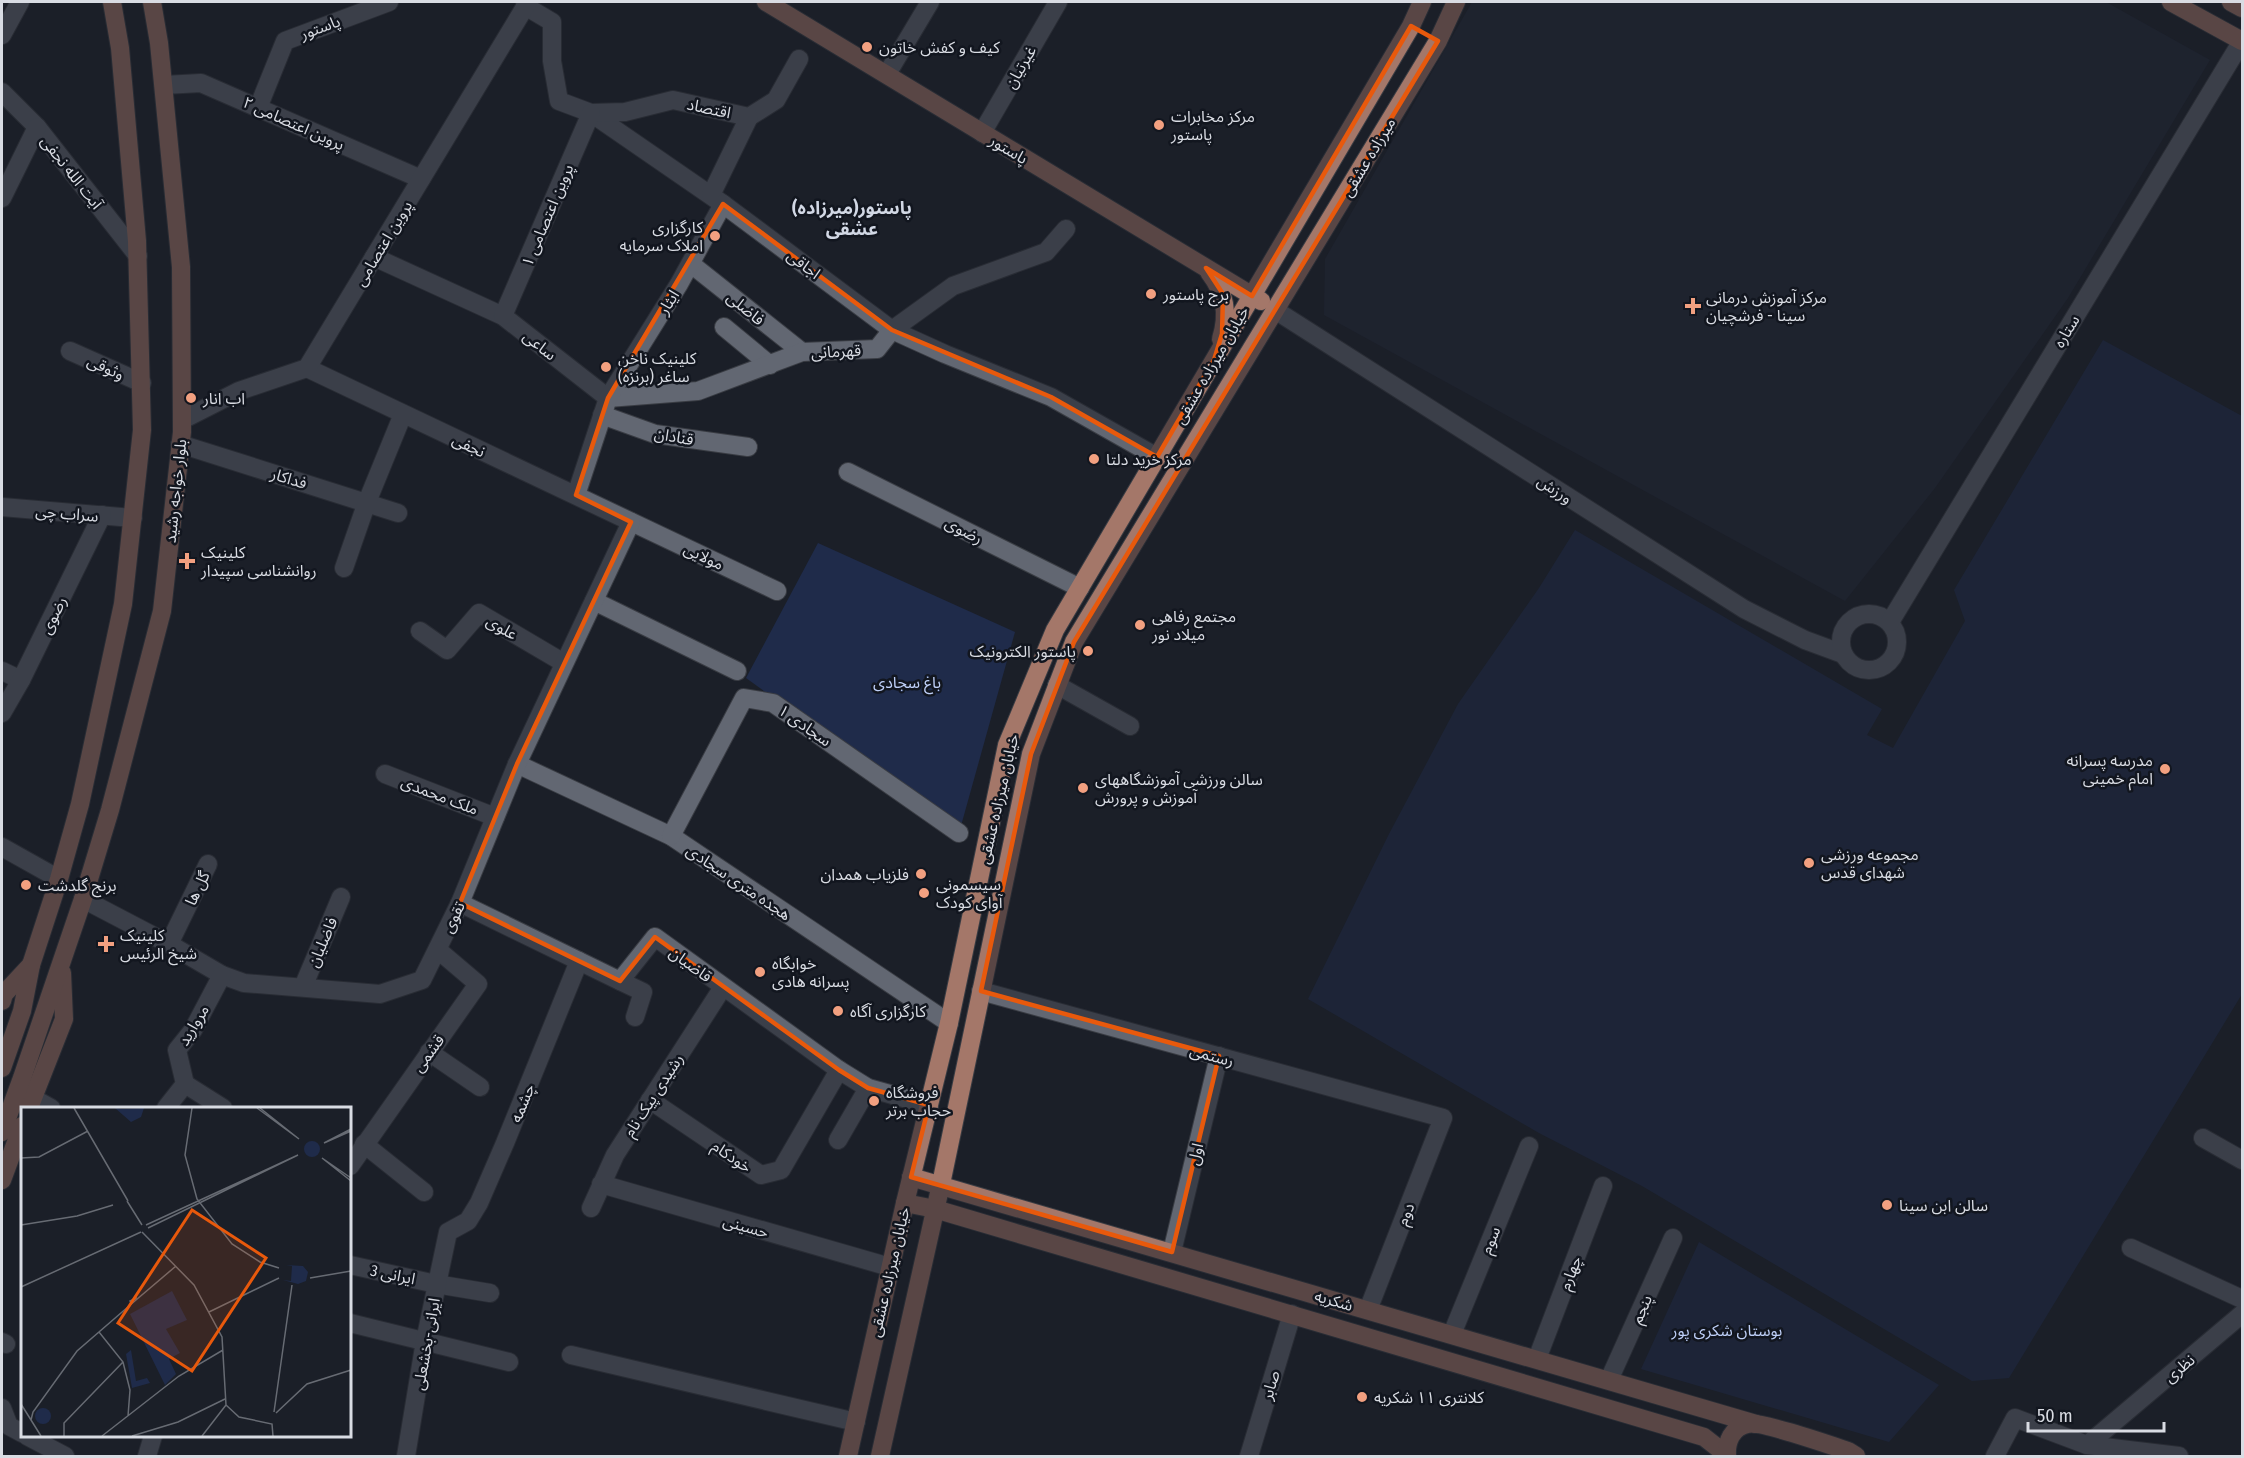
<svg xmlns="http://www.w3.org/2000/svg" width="2244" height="1458" font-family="'Fira Sans Condensed','Noto Sans Arabic',sans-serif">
<rect width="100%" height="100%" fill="#1b1f28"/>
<polygon fill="#222837" points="1472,2 2106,2 2210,60 2068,298 1935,488 1845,601 1324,315 1325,259"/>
<g fill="#1f2b4a">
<polygon points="2103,340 2242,416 2242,994 2009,1378 1972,1381 1642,1186 1539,1133 1308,999 1389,834 1458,704 1539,588 1575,530 1882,709 1867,735 1893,748 1965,621 1954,590"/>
<polygon points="818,543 1015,632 959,833 746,678"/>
<polygon points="1699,1242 1939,1385 1889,1442 1641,1369"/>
</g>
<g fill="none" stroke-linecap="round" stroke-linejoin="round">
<g stroke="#393c43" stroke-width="20">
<g id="minor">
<polyline points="525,6 552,22 552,61 559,101 591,113 723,204 892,330 945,354 1051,397 1157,457"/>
<polyline points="2,35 20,2"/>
<polyline points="887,74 930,2"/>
<polyline points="164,85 201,83 421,179"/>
<polyline points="2,92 37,127 138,256"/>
<polyline points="258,108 285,41 389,2"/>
<polyline points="591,113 625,112 673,100 749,117 776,100 799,59"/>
<polyline points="982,133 1058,2"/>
<polyline points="711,195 749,117"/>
<polyline points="2,198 37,127"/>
<polyline points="374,257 503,316 608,398"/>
<polyline points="691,264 802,352"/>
<polyline points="1275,310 1744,609 1805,640 1843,654"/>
<polyline points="503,316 591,113"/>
<polyline points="724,327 770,365"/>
<polyline points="70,351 142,383"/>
<polyline points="307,368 777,591"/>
<polyline points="608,398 698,391 802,352 877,349 892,330 953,286 1046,252 1066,229"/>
<polyline points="602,415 655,434 748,447"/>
<polyline points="182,420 239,391 307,368 528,2"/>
<polyline points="180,444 398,513"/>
<polyline points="848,472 1080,588"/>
<polyline points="576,495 608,398 679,284 723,204"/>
<polyline points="2,507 133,518"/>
<polyline points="344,568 367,502 403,414"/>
<polyline points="594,601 737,671"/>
<circle cx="1869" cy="642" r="28"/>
<polyline points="1890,622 2242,41"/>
<polyline points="420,631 447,650 479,613 564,663"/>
<polyline points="2,671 21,680"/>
<polyline points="1057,685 1130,726"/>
<polyline points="2,713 21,680 102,515"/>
<polyline points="517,764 671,836 949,1023"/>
<polyline points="385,774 495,817"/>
<polyline points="671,836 744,698 773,703 959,833"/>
<polyline points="2,847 59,879"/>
<polyline points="83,899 169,944 222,975 244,983 380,994 422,980 460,903 517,764 631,522"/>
<polyline points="460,903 620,981 655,937 839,1070 868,1088 929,1105"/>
<polyline points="169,944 208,864"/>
<polyline points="620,981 643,992 635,1017"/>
<polyline points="303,987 341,897"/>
<polyline points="981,991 1443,1118 1368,1310"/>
<polyline points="429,1052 480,1087"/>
<polyline points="185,1084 223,1108"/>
<polyline points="33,1098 51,1108"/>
<polyline points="650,1100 761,1175 781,1170 839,1070"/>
<polyline points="166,1108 185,1084 177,1050 193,1030 222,975"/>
<polyline points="2203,1138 2242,1160"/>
<polyline points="838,1140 868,1088"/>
<polyline points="364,1144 424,1192"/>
<polyline points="350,1166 478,984 438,950"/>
<polyline points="601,1184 890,1267"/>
<polyline points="591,1208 615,1155 723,987"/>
<polyline points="2131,1248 2242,1299"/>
<polyline points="1172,1252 1219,1056"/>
<polyline points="350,1265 436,1284 490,1293"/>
<polyline points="350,1323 509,1362"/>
<polyline points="1452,1334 1529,1146"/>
<polyline points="2,1342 6,1344"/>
<polyline points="571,1355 856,1422"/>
<polyline points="1537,1359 1603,1186"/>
<polyline points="1609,1380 1673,1238"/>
<polyline points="2,1408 9,1426 22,1433"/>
<polyline points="27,1436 65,1456"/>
<polyline points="2087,1445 2242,1314"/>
<polyline points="147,1456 153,1436"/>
<polyline points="406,1456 425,1341 448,1232 468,1221 479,1203 505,1143 579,961"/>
<polyline points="1249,1456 1292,1314"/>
<polyline points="1995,1456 2015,1418 2087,1445 2179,1456"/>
</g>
</g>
<g stroke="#393c43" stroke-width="20">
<g id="major">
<polyline points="766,2 1261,301"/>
<polyline points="2171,2 2242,41"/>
<polyline points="2231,2 2242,8"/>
<path d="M1209,272C1225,293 1229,313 1221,339"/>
<polyline points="2,1001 4,994 31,965"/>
<polyline points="2,1068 22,1011 31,965 59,879 80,804 123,604 142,430 137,241 120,48 112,2"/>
<polyline points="29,1108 64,1019 62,973"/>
<polyline points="2,1132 22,1078 83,899 110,810 162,611 182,432 181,267 159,43 152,2"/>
<polyline points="911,1177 1756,1424"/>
<polyline points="2,1180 22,1126"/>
<polyline points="905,1203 935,1209 1704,1437 1727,1455"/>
<polyline points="848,1456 905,1203 949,1023 1007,745 1055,630 1411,26 1422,2"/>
<polyline points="880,1456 941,1184 1031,754 1074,642 1438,41 1456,2"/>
<path d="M1727,1456C1726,1442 1732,1427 1748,1424C1761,1421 1830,1445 1848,1451L1856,1456"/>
</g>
</g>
<use href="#minor" stroke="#626772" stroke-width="18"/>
<use href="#major" stroke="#a47769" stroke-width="18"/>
</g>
<path d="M0 0H2244V1458H0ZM1411,26L1438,41L1074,642L1031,754L981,991L1219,1056L1172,1252L911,1177L929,1105L868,1088L839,1070L655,937L620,981L460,903L517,764L631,522L576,495L608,398L723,204L892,330L1051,397L1157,457L1214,360L1222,334L1223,294L1206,268L1252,296Z" fill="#1b1f28" fill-opacity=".55" fill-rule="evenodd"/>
<path fill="none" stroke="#e8590c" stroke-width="4.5" stroke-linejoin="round" d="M1411,26L1438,41L1074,642L1031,754L981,991L1219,1056L1172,1252L911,1177L929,1105L868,1088L839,1070L655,937L620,981L460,903L517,764L631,522L576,495L608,398L723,204L892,330L1051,397L1157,457L1214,360L1222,334L1223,294L1206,268L1252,296Z"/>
<g fill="#f2a080" stroke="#12161f" stroke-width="2">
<circle cx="867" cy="47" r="6"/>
<circle cx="1159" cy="125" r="6"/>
<circle cx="715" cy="236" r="6"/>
<circle cx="1151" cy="294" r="6"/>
<path d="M1690 297h6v6h6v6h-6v6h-6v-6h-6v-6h6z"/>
<circle cx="606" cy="367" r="6"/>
<circle cx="191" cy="398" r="6"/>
<circle cx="1094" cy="459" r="6"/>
<path d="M184 552h6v6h6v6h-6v6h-6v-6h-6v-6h6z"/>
<circle cx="1140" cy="625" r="6"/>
<circle cx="1088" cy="651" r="6"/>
<circle cx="2165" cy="769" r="6"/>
<circle cx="1083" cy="788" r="6"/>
<circle cx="1809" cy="863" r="6"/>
<circle cx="921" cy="874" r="6"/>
<circle cx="26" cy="885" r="6"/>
<circle cx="924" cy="893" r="6"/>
<path d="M103 935h6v6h6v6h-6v6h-6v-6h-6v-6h6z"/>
<circle cx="760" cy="972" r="6"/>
<circle cx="838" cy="1011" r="6"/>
<circle cx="874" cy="1101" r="6"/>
<circle cx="1887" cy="1205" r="6"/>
<circle cx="1362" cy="1397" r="6"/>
</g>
<g text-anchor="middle" stroke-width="5" stroke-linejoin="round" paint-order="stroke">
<g font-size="16" fill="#d9dce3" stroke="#12161f">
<text transform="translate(320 27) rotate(-20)" y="6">پاستور</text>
<text transform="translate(1020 67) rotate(-60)" y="6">غیرتیان</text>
<text transform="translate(709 108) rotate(12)" y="6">اقتصاد</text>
<text transform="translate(294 123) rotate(24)" y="6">پروین اعتصامی ۲</text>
<text transform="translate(1009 149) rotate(31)" y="6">پاستور</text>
<text transform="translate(1368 157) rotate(-59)" y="6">میرزاده عشقی</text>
<text transform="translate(72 172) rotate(52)" y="6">آیت الله نجفی</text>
<text transform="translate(547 215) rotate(-67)" y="6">پروین اعتصامی ۱</text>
<text transform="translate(383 243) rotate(-59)" y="6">پروین اعتصامی</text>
<text transform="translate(804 264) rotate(37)" y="6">اجاقی</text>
<text transform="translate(668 302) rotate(-58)" y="6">ایثار</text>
<text transform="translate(746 308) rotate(39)" y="6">فاضلی</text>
<text transform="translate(2066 331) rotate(-59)" y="6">ستاره</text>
<text transform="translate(540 345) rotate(38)" y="6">ساعی</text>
<text transform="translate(836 351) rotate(-3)" y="6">قهرمانی</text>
<text transform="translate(1211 365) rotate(-60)" y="6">خیابان میرزاده عشقی</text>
<text transform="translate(106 367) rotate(24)" y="6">وثوقی</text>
<text transform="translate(674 436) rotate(10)" y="6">قنادان</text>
<text transform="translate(469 445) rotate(25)" y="6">نجفی</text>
<text transform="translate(289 478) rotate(17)" y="6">فداکار</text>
<text transform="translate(1555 489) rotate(33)" y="6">ورزش</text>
<text transform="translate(175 491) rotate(-84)" y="6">بلوار خواجه رشید</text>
<text transform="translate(67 513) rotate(5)" y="6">سراب چی</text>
<text transform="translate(964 530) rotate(27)" y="6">رضوی</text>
<text transform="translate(704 556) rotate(25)" y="6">مولایی</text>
<text transform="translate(53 615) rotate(-64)" y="6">رضوی</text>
<text transform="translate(502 627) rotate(30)" y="6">علوی</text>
<text transform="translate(805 725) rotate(35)" y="6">سجادی ۱</text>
<text transform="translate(440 795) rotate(21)" y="6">ملک محمدی</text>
<text transform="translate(998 799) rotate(-77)" y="6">خیابان میرزاده عشقی</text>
<text transform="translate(739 882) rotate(34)" y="6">هجده متری سجادی</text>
<text transform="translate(197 888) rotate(-64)" y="6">گل ها</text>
<text transform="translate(453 917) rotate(-65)" y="6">تقوی</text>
<text transform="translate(322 942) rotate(-67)" y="6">فاضلیان</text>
<text transform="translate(691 964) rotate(36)" y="6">قاضیان</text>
<text transform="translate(193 1025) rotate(-59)" y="6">مروارید</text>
<text transform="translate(428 1053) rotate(-54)" y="6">قشمی</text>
<text transform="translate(1212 1055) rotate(15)" y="6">رستمی</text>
<text transform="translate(653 1095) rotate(-57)" y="6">رشیدی پیک نام</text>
<text transform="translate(522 1103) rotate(-68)" y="6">چشمه</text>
<text transform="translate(1195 1154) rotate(-76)" y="6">اول</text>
<text transform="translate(732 1156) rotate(34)" y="6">خودکام</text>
<text transform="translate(1405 1214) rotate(-69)" y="6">دوم</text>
<text transform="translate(746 1226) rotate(16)" y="6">حسینی</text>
<text transform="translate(1490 1240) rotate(-68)" y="6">سوم</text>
<text transform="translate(889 1272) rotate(-77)" y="6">خیابان میرزاده عشقی</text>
<text transform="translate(1570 1273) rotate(-69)" y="6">چهارم</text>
<text transform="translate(393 1274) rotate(12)" y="6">ایرانی 3</text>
<text transform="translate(1334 1300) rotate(16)" y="6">شکریه</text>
<text transform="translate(1641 1309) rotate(-66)" y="6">پنجم</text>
<text transform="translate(426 1344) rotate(-80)" y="6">ایرانی-بخشعلی</text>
<text transform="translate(2179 1368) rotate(-40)" y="6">نظری</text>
<text transform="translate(1270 1385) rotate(-73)" y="6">صابر</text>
</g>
<g font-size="16" fill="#d9dce3" stroke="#12161f" text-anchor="start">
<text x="879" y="53">کیف و کفش خاتون</text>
<text x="1171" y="122">مرکز مخابرات<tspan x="1171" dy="18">پاستور</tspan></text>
<text x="703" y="233" text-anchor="end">کارگزاری<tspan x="703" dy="18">املاک سرمایه</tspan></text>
<text x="1163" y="300">برج پاستور</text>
<text x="1706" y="303">مرکز آموزش درمانی<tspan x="1706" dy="18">سینا - فرشچیان</tspan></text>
<text x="618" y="364">کلینیک ناخن<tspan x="618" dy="18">ساغر (برنزه)</tspan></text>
<text x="203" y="404">اب انار</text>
<text x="1106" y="465">مرکز خرید دلتا</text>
<text x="201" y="558">کلینیک<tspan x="201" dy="18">روانشناسی سپیدار</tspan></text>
<text x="1152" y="622">مجتمع رفاهی<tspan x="1152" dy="18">میلاد نور</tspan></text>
<text x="1076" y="657" text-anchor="end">پاستور الکترونیک</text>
<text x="2153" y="766" text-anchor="end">مدرسه پسرانه<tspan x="2153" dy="18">امام خمینی</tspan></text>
<text x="1095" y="785">سالن ورزشی آموزشگاههای<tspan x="1095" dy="18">آموزش و پرورش</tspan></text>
<text x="1821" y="860">مجموعه ورزشی<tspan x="1821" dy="18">شهدای قدس</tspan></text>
<text x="909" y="880" text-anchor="end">فلزیاب همدان</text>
<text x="936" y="890">سیسمونی<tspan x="936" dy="18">آوای کودک</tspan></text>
<text x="38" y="891">برنج گلدشت</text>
<text x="120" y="941">کلینیک<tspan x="120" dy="18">شیخ الرئیس</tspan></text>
<text x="772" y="969">خوابگاه<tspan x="772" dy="18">پسرانه هادی</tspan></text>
<text x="850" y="1017">کارگزاری آگاه</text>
<text x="886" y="1098">فروشگاه<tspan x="886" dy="18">حجاب برتر</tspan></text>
<text x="1899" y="1211">سالن ابن سینا</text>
<text x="1374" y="1403">کلانتری ۱۱ شکریه</text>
</g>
<g font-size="16" fill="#becff7" stroke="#12161f">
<text x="907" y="688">باغ سجادی</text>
<text x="1727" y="1336">بوستان شکری پور</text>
</g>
<g font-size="18" font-weight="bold" fill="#d1d7e4" stroke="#12161f">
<text x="852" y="214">(پاستور(میرزاده<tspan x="852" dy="21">عشقی</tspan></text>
</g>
</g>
<g transform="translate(21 1107)">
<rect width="330" height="330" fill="#1b1f28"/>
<path d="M94,1L101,2L123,1L120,10L110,15ZM283 42a8 8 0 1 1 16 0a8 8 0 1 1-16 0ZM265,158L282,159L287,165L285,174L277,177L262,173L270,174L271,159ZM151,184L166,213L145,222L159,246L148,252L155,267L144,278L109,207ZM110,243L115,274L126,271L129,276L111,281L105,247Z" fill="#1f2b4a"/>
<path d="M14 309a8 8 0 1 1 16 0a8 8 0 1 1-16 0Z" fill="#1f2b4a"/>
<path fill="none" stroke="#676b73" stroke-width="1.5" d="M53,1L107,94M171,1L164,48L176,92L211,137L239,155L258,161M236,1L278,32L239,1M330,22L303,36L330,24M0,51L18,50L67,24M330,71L301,51L330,74M106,94L121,118M0,118L56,109L92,98M125,118L277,48L127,121M121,125L173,178L201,230L205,298L218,310L251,317L252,329M289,171L330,164M0,180L120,125M115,193L155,159M188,205L258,171M78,225L102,255L109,283L107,309M0,297L20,329M253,305L271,178M255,306L286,277L330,263M10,313L12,305L56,244L115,193V191L109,194L111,197M43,329V316L102,255M81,329L158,269L202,243M111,329L157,315L204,292M181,329L205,298"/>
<path fill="#e8590c" fill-opacity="0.15" stroke="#e8590c" stroke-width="3" d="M171,103L245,151L171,264L97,216Z"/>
<rect width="330" height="330" fill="none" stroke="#d9dce3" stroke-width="3"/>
</g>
<rect width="2244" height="1458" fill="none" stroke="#d9dce3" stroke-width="6"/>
<path d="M2028 1422v9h136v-9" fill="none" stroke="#d9dce3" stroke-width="3"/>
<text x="2037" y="1422" font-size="18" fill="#d9dce3" stroke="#12161f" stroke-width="4.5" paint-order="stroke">50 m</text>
</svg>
